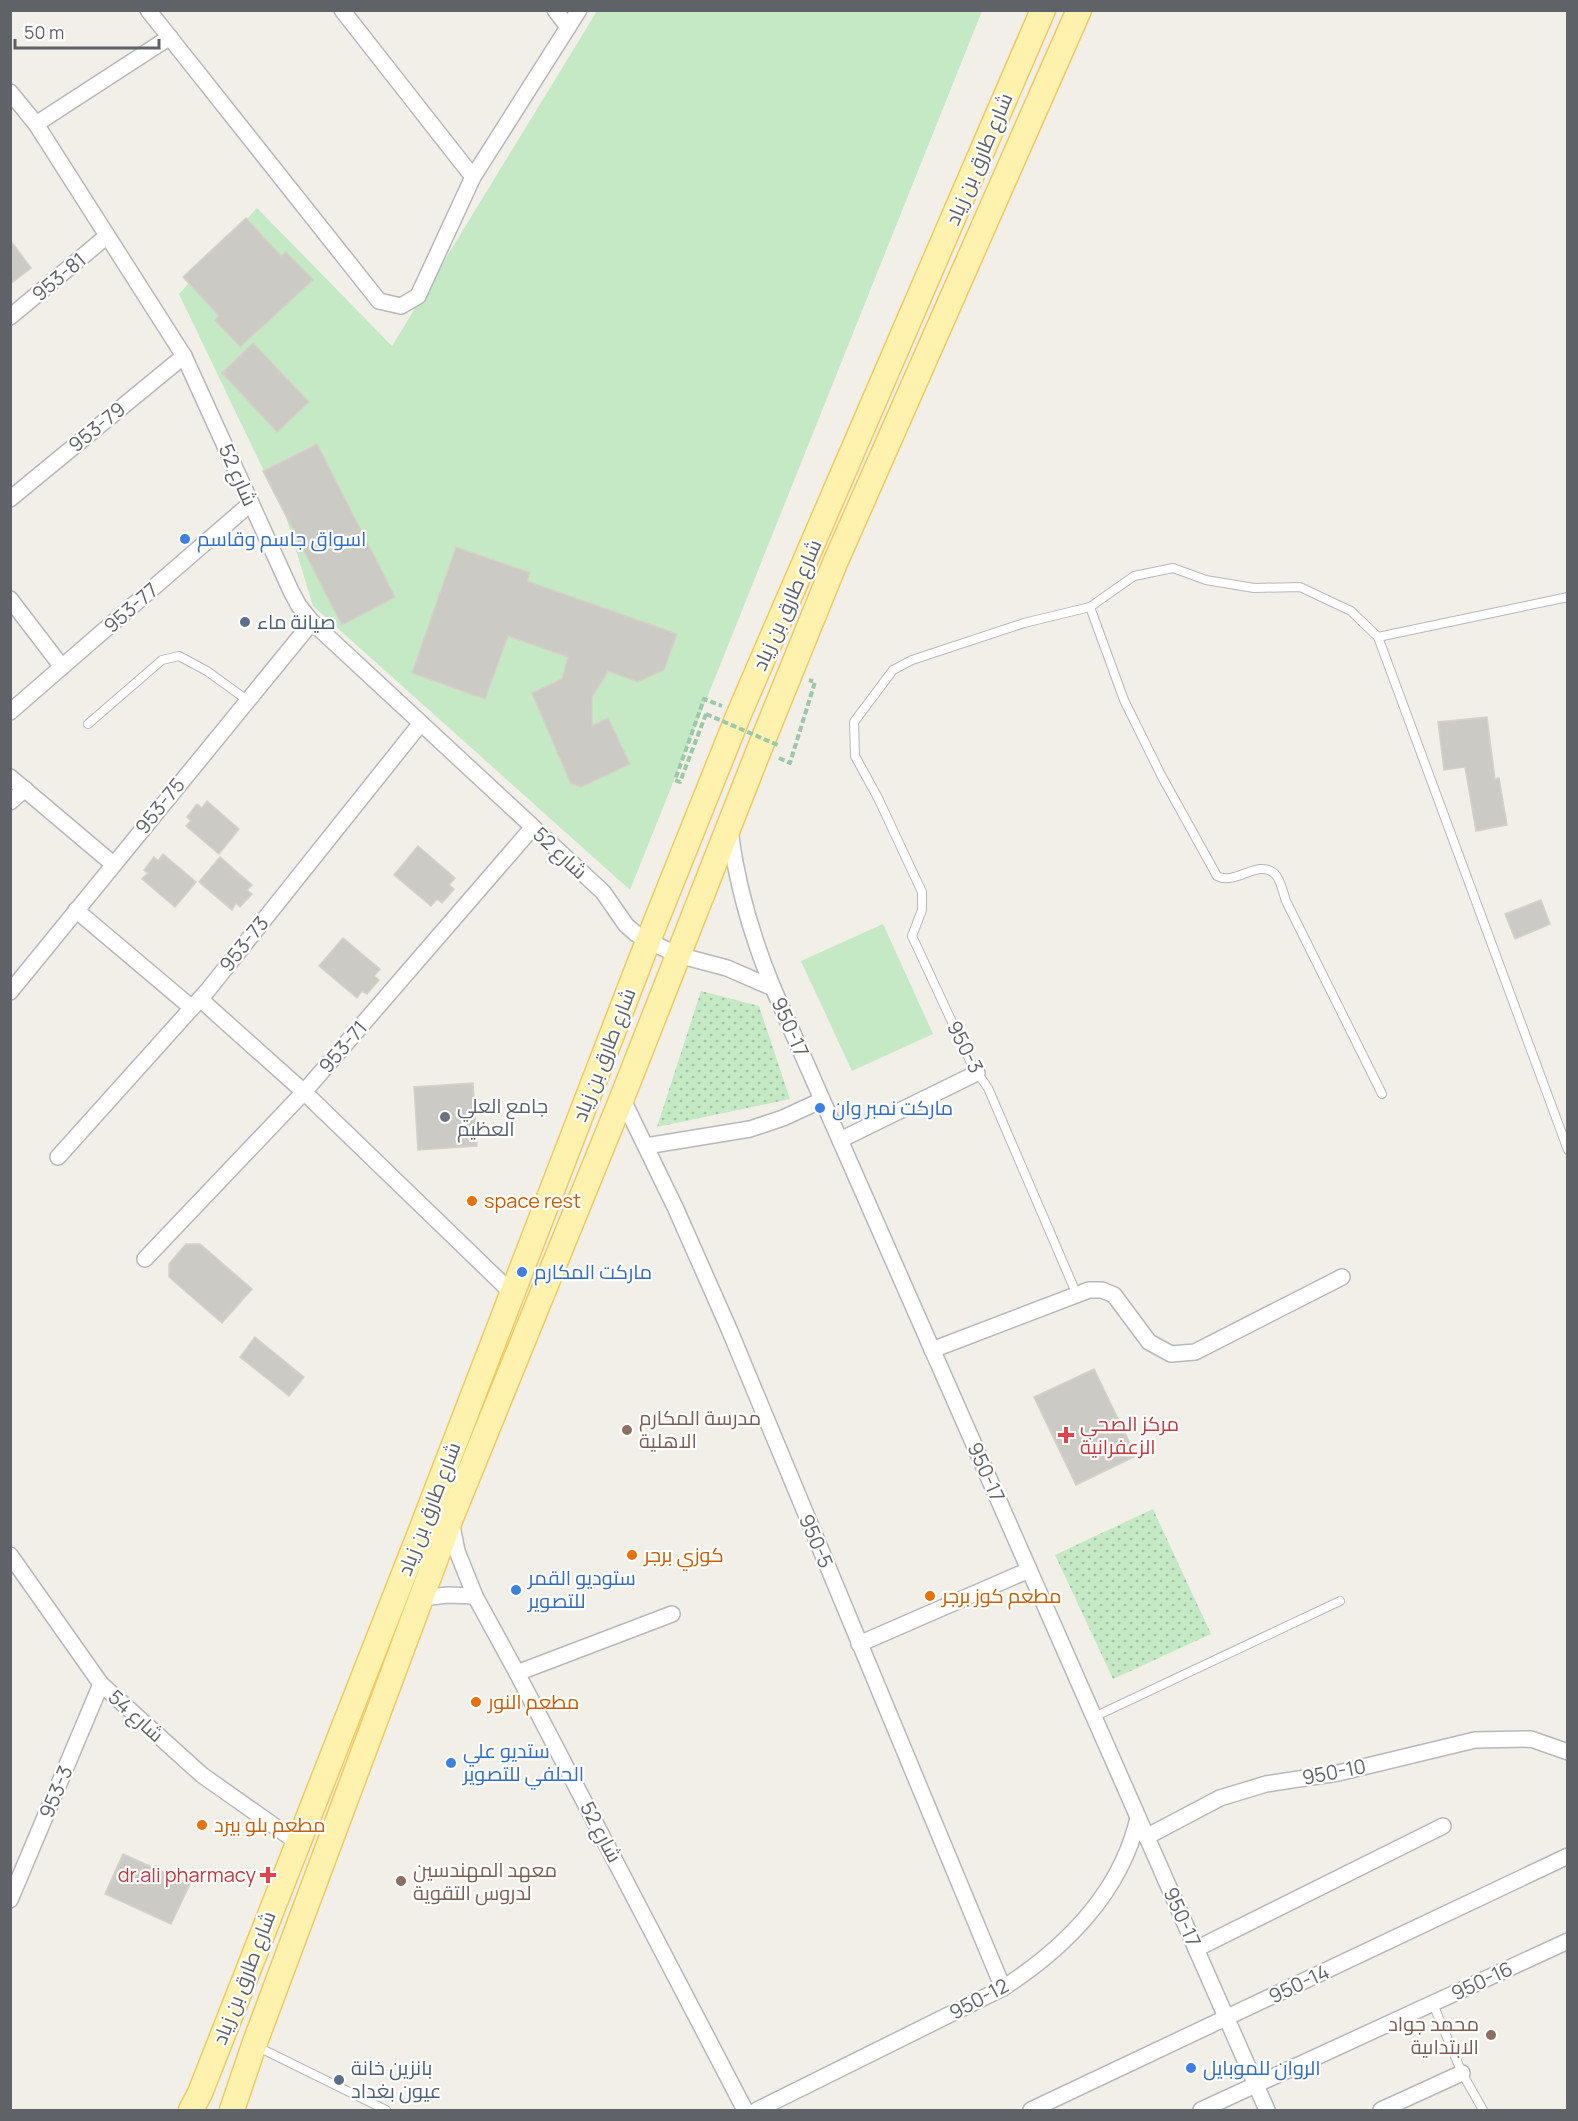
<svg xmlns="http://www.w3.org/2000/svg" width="1578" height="2121" font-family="Manrope,Cairo,sans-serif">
<defs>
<pattern id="grass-dots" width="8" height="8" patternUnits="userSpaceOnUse" patternTransform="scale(1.5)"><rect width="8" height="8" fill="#c5e8c5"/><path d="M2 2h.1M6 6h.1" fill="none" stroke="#a3c0a4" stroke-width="1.8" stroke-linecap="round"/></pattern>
</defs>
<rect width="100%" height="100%" fill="#f1efe8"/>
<g fill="url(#grass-dots)">
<polygon points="701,991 759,1006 790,1099 657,1127"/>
<polygon points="1153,1509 1211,1634 1113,1679 1055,1555"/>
</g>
<g fill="#c5e8c5">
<polygon points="597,11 982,11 630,890 313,606 286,517 179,294 257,208 392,346"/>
<polygon points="883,924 933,1034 852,1071 801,961"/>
</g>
<g fill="#cccac5" stroke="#d6d1c6" stroke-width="1.5">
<polygon points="246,218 281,256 286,252 313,280 240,347 215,320 219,316 183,277"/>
<polygon points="10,240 31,268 10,284"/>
<polygon points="253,343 309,402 277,432 222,373"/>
<polygon points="317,444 395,597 342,625 263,471"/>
<polygon points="456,547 530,573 527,581 677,634 664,670 638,682 608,671 592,697 592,726 608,718 630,764 581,787 571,784 532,693 562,679 568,657 508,636 485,699 412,673"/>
<polygon points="1487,717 1495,779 1499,778 1507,825 1476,831 1465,767 1444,770 1438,722"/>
<polygon points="207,801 239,829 219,854 186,826 191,821 187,817 197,804 202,808"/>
<polygon points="418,846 455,878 449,885 454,889 442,903 437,899 431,906 394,875"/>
<polygon points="163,854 196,882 175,907 142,879 148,873 144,870 154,857 158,861"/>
<polygon points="220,857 252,885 247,890 252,894 240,907 236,903 232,910 199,882"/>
<polygon points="1541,900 1550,924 1515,939 1505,914"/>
<polygon points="343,938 380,969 374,976 379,980 367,994 362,991 357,998 319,966"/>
<polygon points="473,1083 477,1146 418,1150 414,1087"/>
<polygon points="186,1244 200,1244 252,1289 222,1323 169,1277 169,1264"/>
<polygon points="255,1337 304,1377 289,1396 240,1357"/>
<polygon points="1094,1369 1136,1456 1076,1485 1034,1397"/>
<polygon points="123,1854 190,1884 171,1924 105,1894"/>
</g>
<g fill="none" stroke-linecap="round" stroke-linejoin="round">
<g stroke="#b5b8bc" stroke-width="10">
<g id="service">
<path d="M1090,607L1124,700L1161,775L1217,876C1236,886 1258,858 1275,874C1281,880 1283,893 1286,901L1382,1094"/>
<polyline points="1378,637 1568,1150"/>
<polyline points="88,724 162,660 179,656 207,671 247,700"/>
<polyline points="1077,1295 988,1088 972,1065 912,936 922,910 922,892 878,798 855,756 854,722 893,670 912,660 1024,623 1090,607 1134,576 1173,568 1206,580 1254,588 1300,587 1351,611 1378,637 1568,597"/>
<polyline points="1094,1717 1340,1601"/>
<polyline points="1433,2004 1462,2073 1483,2110"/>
<polyline points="258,2047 386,2110"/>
</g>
</g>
<g stroke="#b5b8bc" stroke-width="18">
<g id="minor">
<polyline points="148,10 379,301 401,306 418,296 473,177 579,10"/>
<polyline points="342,10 473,177"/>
<polyline points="555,10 568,27"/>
<polyline points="10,92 36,124 184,356 291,591 299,606 312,622 603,892 626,925 635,933 648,941 678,955 727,968 773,988"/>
<polyline points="36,124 170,37"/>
<polyline points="10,317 107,236"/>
<polyline points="10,499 184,356"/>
<polyline points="10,599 62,667"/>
<polyline points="10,712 251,503"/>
<polyline points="10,777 113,864"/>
<polyline points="10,802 25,789"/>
<path d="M730,831C737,886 752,937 773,988L1267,2110"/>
<polyline points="76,910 192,1008"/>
<polyline points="10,992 312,622"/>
<polyline points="200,999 304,1092 512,1293"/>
<polyline points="622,1098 675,1207 729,1329 1003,1988"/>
<polyline points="840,1140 977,1073"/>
<polyline points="646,1146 750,1129 783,1118 822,1100"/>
<polyline points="58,1157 208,990 421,723"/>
<polyline points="145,1259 304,1092 533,827"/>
<polyline points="932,1350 1089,1290 1102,1290 1114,1295 1149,1342 1171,1354 1195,1352 1342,1277"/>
<polyline points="451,1521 457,1551 475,1596 517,1673 745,2110"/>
<polyline points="10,1555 101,1684 202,1775 297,1842"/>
<polyline points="421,1598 448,1595 475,1596"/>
<polyline points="859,1644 1029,1570"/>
<polyline points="517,1673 672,1614"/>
<polyline points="1146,1837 1220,1798 1266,1784 1338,1773 1475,1740 1531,1739 1568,1752"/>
<polyline points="10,1900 101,1684"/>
<polyline points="1196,1949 1443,1826"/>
<path d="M757,2110L1003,1988C1065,1948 1121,1892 1138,1818"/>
<polyline points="1031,2110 1568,1856"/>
<polyline points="1201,2110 1568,1941"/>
<polyline points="1381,2110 1462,2073"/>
</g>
</g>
<g stroke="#f2c960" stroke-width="27">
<g id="primary">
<polyline points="191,2110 200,2093 420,1533 648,941 739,714 1043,10"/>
<polyline points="232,2110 254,2045 451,1518 622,1098 759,750 835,563 1079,10"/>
</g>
</g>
<g stroke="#9cc7a9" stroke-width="4" stroke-dasharray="6 3" stroke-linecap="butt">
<polyline points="706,714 680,782 675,780 704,699 722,706"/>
<polyline points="779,758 790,763 815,682 809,680"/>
</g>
<use href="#service" stroke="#fff" stroke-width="8"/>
<use href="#minor" stroke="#fff" stroke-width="15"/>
<use href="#primary" stroke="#fff2af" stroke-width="24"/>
<polyline stroke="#9cc7a9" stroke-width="4" stroke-dasharray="6 3" stroke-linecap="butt" points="706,714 780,746"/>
</g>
<g fill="#3f7fe0" stroke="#fff" stroke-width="2">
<circle cx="185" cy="539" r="6"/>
<circle cx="820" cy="1108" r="6"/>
<circle cx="522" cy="1272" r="6"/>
<circle cx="516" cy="1590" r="6"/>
<circle cx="451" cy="1763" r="6"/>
<circle cx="1191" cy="2068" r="6"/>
</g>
<g fill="#5c6f8a" stroke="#fff" stroke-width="2">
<circle cx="245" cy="622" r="6"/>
<circle cx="339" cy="2080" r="6"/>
</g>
<circle fill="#6b7280" stroke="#fff" stroke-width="2" cx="445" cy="1117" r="6"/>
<g fill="#e8710a" stroke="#fff" stroke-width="2">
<circle cx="472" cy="1201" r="6"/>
<circle cx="632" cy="1555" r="6"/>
<circle cx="930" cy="1596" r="6"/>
<circle cx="476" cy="1702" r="6"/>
<circle cx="202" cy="1825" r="6"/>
</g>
<g fill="#8d6e63" stroke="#fff" stroke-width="2">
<circle cx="627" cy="1430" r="6"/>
<circle cx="401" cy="1881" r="6"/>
<circle cx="1491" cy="2035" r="6"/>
</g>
<g fill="#e0444e" stroke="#fff" stroke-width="2">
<path d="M1063 1426h6v6h6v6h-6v6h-6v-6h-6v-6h6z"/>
<path d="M265 1866h6v6h6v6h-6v6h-6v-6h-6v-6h6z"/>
</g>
<g text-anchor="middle" stroke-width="4.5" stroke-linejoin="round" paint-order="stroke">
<g font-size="20" fill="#5f6368" stroke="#fff">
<text transform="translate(979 159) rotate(-67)" y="7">شارع طارق بن زياد</text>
<text transform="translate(59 277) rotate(-40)" y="7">953-81</text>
<text transform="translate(97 427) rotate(-39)" y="7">953-79</text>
<text transform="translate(238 475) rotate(66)" y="7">شارع 52</text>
<text transform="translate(787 605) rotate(-66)" y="7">شارع طارق بن زياد</text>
<text transform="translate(131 608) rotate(-41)" y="7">953-77</text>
<text transform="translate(160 806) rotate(-51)" y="7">953-75</text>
<text transform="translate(560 853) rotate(43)" y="7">شارع 52</text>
<text transform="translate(244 944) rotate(-51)" y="7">953-73</text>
<text transform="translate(790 1027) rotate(66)" y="7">950-17</text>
<text transform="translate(343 1047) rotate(-49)" y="7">953-71</text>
<text transform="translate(965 1047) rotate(63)" y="7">950-3</text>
<text transform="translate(604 1055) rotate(-69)" y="7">شارع طارق بن زياد</text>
<text transform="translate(986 1472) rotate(66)" y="7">950-17</text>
<text transform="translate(429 1509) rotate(-69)" y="7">شارع طارق بن زياد</text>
<text transform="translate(816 1541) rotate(67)" y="7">950-5</text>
<text transform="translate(136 1716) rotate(42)" y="7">شارع 54</text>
<text transform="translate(1334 1772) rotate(-11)" y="7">950-10</text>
<text transform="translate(56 1792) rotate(-67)" y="7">953-3</text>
<text transform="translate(601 1832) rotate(62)" y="7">شارع 52</text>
<text transform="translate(1182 1917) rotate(66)" y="7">950-17</text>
<text transform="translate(244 1978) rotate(-69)" y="7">شارع طارق بن زياد</text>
<text transform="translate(1482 1981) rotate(-25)" y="7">950-16</text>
<text transform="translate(1299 1984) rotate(-25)" y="7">950-14</text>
<text transform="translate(979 1999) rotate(-28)" y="7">950-12</text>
</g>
<g font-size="20" fill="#366cbe" stroke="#fff" text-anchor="start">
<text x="197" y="546">اسواق جاسم وقاسم</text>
<text x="832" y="1115">ماركت نمبر وان</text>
<text x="534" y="1279">ماركت المكارم</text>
<text x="528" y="1585">ستوديو القمر<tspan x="528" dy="23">للتصوير</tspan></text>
<text x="463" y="1758">ستديو علي<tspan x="463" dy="23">الحلفي للتصوير</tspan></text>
<text x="1203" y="2075">الروان للموبايل</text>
</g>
<g font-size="20" fill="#4e5e75" stroke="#fff" text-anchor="start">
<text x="257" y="629">صيانة ماء</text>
<text x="351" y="2075">بانزين خانة<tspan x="351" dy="23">عيون بغداد</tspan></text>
</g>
<g font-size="20" fill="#5b616d" stroke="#fff" text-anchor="start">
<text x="457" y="1113">جامع العلي<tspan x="457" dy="23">العظيم</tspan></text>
</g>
<g font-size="20" fill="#c56008" stroke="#fff" text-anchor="start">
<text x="484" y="1208">space rest</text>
<text x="644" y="1562">كوزي برجر</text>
<text x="942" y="1603">مطعم كوز برجر</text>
<text x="488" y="1709">مطعم النور</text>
<text x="214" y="1832">مطعم بلو بيرد</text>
</g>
<g font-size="20" fill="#785e54" stroke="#fff" text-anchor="start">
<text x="639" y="1425">مدرسة المكارم<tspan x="639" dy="23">الاهلية</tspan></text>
<text x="413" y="1877">معهد المهندسين<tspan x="413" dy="23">لدروس التقوية</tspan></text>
<text x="1479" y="2031" text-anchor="end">محمد جواد<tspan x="1479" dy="23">الابتداىية</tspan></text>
</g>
<g font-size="20" fill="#be3a42" stroke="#fff" text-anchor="start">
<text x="1080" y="1431">مركز الصحي<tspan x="1080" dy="23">الزعفرانية</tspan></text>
<text x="256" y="1882" text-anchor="end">dr.ali pharmacy</text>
</g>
</g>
<rect width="1578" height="2121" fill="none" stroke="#5f6368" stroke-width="24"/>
<path d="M15 39v9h144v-9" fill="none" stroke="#5f6368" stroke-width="3"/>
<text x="24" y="39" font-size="18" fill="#5f6368" stroke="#ffffff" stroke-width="4.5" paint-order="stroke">50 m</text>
</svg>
